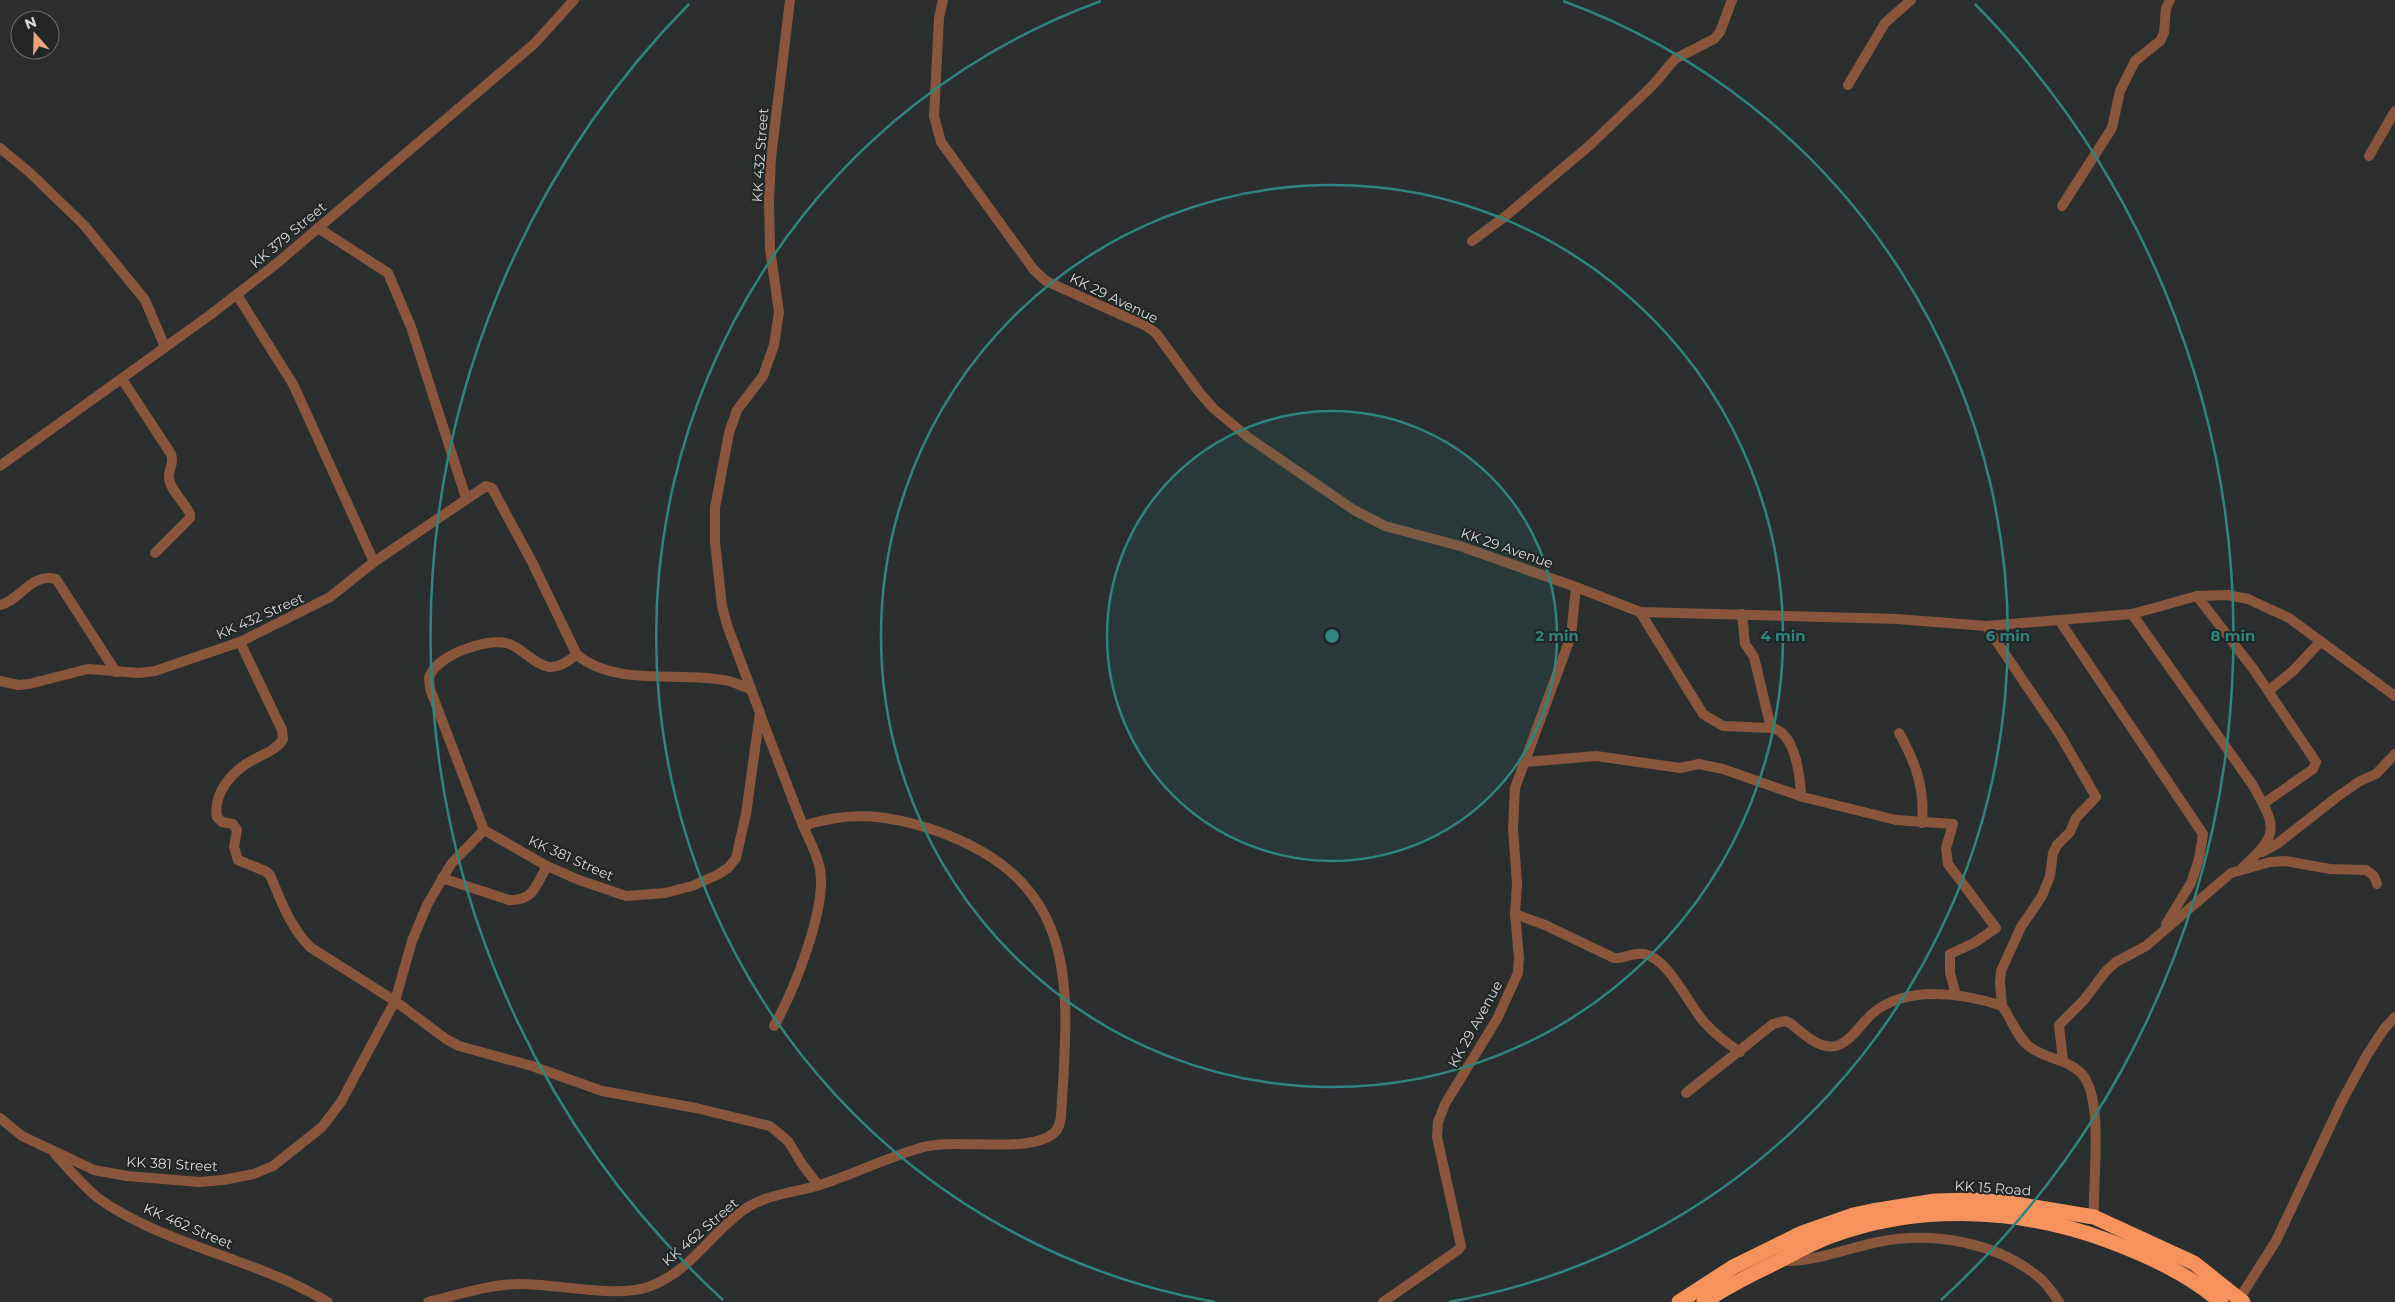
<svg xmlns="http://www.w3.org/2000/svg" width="2395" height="1302" font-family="Montserrat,sans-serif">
<rect width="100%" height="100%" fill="#2a2e2f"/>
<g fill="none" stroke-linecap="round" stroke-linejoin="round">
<g stroke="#89563c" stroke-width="10">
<polyline points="943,0 939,18 934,116 941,142 1034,270 1046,281 1146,326 1156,333 1199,392 1214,409 1249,438 1354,510 1385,526 1460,546 1576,587 1571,636 1515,788 1513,828 1517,884 1515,914 1519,958 1518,973 1497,1019 1445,1104 1438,1122 1437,1137 1461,1246 1458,1250 1383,1302"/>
<polyline points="1848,85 1885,23 1911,0"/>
<polyline points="0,148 28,171 84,225 145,300 165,347"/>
<polyline points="2369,156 2395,111"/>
<polyline points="2062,206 2112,128 2120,91 2135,61 2160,41 2164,33 2166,8 2170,0"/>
<polyline points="318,228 388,273 411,327 466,498"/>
<polyline points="1472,241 1507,215 1589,146 1653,85 1675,59 1714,39 1720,32 1732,0"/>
<polyline points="237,295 293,384 374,562"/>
<path d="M122,379L171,454C175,464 168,469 169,478C170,490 185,503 190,514V518L155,553"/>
<polyline points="0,466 210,315 276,264 534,44 574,0"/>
<polyline points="1576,587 1640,612 1897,619 1986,626 2132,614 2197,596 2227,595 2248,599 2289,618 2395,696"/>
<polyline points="2197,596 2254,670 2316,762 2313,769 2263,804"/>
<path d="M0,605C20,601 31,572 56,579L116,672"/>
<path d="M1640,612L1703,714L1723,726L1771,728C1795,731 1800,775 1801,795"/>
<polyline points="1742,614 1745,644 1754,657 1771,728"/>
<path d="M2132,614L2252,784C2276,826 2281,833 2243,867"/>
<polyline points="2059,620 2203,834 2199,859 2191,883 2166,924"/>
<polyline points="1986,626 2060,735 2096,797 2076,818 2070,832 2057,845 2053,853 2050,876 2042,896 2021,927 2001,971 2000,982 2002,1006"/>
<path d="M240,642L282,730L283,739C277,750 261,755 251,761C231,772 213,794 217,817L222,822L233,824L237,830L234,847L238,860L265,871L270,875C281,901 290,927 310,947L395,1001L446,1039L459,1046L532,1066L602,1091L696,1108L770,1126L788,1141L802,1164L818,1185"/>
<polyline points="0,681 18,685 29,684 88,669 139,673 155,671 240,642 330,597 374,562 486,486 492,488 532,562 577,655"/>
<polyline points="2268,691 2293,671 2320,642"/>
<path d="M1899,733C1916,763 1925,789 1922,823"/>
<polyline points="1526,762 1596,756 1680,768 1699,764 1723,769 1803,797 1896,820 1953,824 1946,848 1948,864 1996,928 1974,943 1950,954 1950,973 1956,995"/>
<path d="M484,830L430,689C430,686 429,681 429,678C435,656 485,638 506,643C522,647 533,664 549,667C560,668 569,660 577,655C618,688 681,670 729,681C736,683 744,687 751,689"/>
<polyline points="2262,852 2277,844 2337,797 2360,781 2376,774 2395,754"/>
<path d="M442,878L509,900C534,901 536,885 547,866"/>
<path d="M1515,914L1545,925L1614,958C1624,959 1634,952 1644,954C1667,957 1689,1005 1704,1022C1715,1034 1726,1043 1740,1052"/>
<path d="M774,1026C794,991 827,908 820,869C817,854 809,839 803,826"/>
<polyline points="2063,1061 2059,1025 2084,1000 2106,971 2116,962 2146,946 2231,873 2270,862 2285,861 2330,869 2366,870 2374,876 2377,884"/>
<path d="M1686,1093L1773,1024L1785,1021L1790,1023C1803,1033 1819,1050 1836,1046C1851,1042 1862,1022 1873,1013C1907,985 1964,993 2002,1006C2011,1018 2017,1038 2030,1047C2045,1059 2067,1059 2081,1073C2105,1097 2092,1183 2094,1217"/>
<polyline points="0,1118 22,1136 94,1170 127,1176 199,1182 223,1180 254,1174 273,1166 322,1127 341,1102 395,1001 412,941 427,905 451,864 484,830 547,866 579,880 626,896 665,893 692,886 717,875 728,868 736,858 746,814 760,713 727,625 722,606 715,542 715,508 729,433 737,410 763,376 774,345 779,312 770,249 769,201 771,158 790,0"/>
<path d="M55,1154C69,1169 82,1185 98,1198C146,1233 218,1252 273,1275C292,1282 310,1292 328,1302"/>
<path d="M1781,1261C1815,1262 1845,1249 1878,1242C1933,1231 2000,1242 2043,1281C2049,1287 2054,1295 2059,1302"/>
<polyline points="2239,1299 2276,1241 2342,1101 2367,1055 2384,1029 2395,1017"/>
<path d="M428,1302C458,1295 489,1284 520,1284C557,1284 616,1298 648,1287C693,1271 712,1230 748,1207C769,1194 797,1192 820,1185C854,1174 886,1158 920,1148C954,1137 1029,1155 1054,1133C1059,1129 1060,1123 1061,1116C1069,987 1082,883 937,831C890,815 851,810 803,826L760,714"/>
</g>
<g stroke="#f6935c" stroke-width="15">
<polyline points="1679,1302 1733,1267 1802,1233 1853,1215 1872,1211 1935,1201 1974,1200 2010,1203 2094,1217 2194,1263 2243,1302"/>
<path d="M1704,1302C1726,1287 1750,1275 1773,1264C1793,1254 1811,1243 1831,1236C1920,1203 2021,1208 2109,1241C2149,1256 2188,1274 2221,1302"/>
</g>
</g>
<circle cx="1332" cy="636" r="225" fill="#2d857e" fill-opacity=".12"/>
<g fill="none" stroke="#2d857e" stroke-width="2.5">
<circle cx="1332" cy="636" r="225"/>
<circle cx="1332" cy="636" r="451"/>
<path d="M1215 1302A676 676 0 0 1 1101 1M1563 1A676 676 0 0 1 1449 1302"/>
<path d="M723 1300A901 901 0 0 1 689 4M1975 4A901 901 0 0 1 1941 1300"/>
</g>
<g text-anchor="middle" stroke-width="4" stroke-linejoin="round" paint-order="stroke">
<g font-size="14" fill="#d8dcdc" stroke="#202525">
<text transform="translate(760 155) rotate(-86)" y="5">KK 432 Street</text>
<text transform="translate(288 235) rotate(-40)" y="5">KK 379 Street</text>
<text transform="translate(1114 298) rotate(26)" y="5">KK 29 Avenue</text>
<text transform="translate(1507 548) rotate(19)" y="5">KK 29 Avenue</text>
<text transform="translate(260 616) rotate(-24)" y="5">KK 432 Street</text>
<text transform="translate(571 858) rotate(24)" y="5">KK 381 Street</text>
<text transform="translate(1475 1024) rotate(-61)" y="5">KK 29 Avenue</text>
<text transform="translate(172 1164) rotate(3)" y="5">KK 381 Street</text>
<text transform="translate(1993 1188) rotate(4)" y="5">KK 15 Road</text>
<text transform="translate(188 1226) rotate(23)" y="5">KK 462 Street</text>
<text transform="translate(700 1232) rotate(-41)" y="5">KK 462 Street</text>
</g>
</g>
<circle cx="1332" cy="636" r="8" fill="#2d857e" stroke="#202525" stroke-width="2.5"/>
<g font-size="15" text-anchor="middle" font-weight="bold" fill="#2d857e" stroke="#202525" stroke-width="4" stroke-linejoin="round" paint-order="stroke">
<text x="1557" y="641">2 min</text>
<text x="1783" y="641">4 min</text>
<text x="2008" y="641">6 min</text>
<text x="2233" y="641">8 min</text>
</g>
<g transform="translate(35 35) rotate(340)"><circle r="24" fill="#202525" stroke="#6a6e6e"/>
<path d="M0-4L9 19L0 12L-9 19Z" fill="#f0a279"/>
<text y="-8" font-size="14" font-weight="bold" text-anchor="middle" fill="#d8dcdc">N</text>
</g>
</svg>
